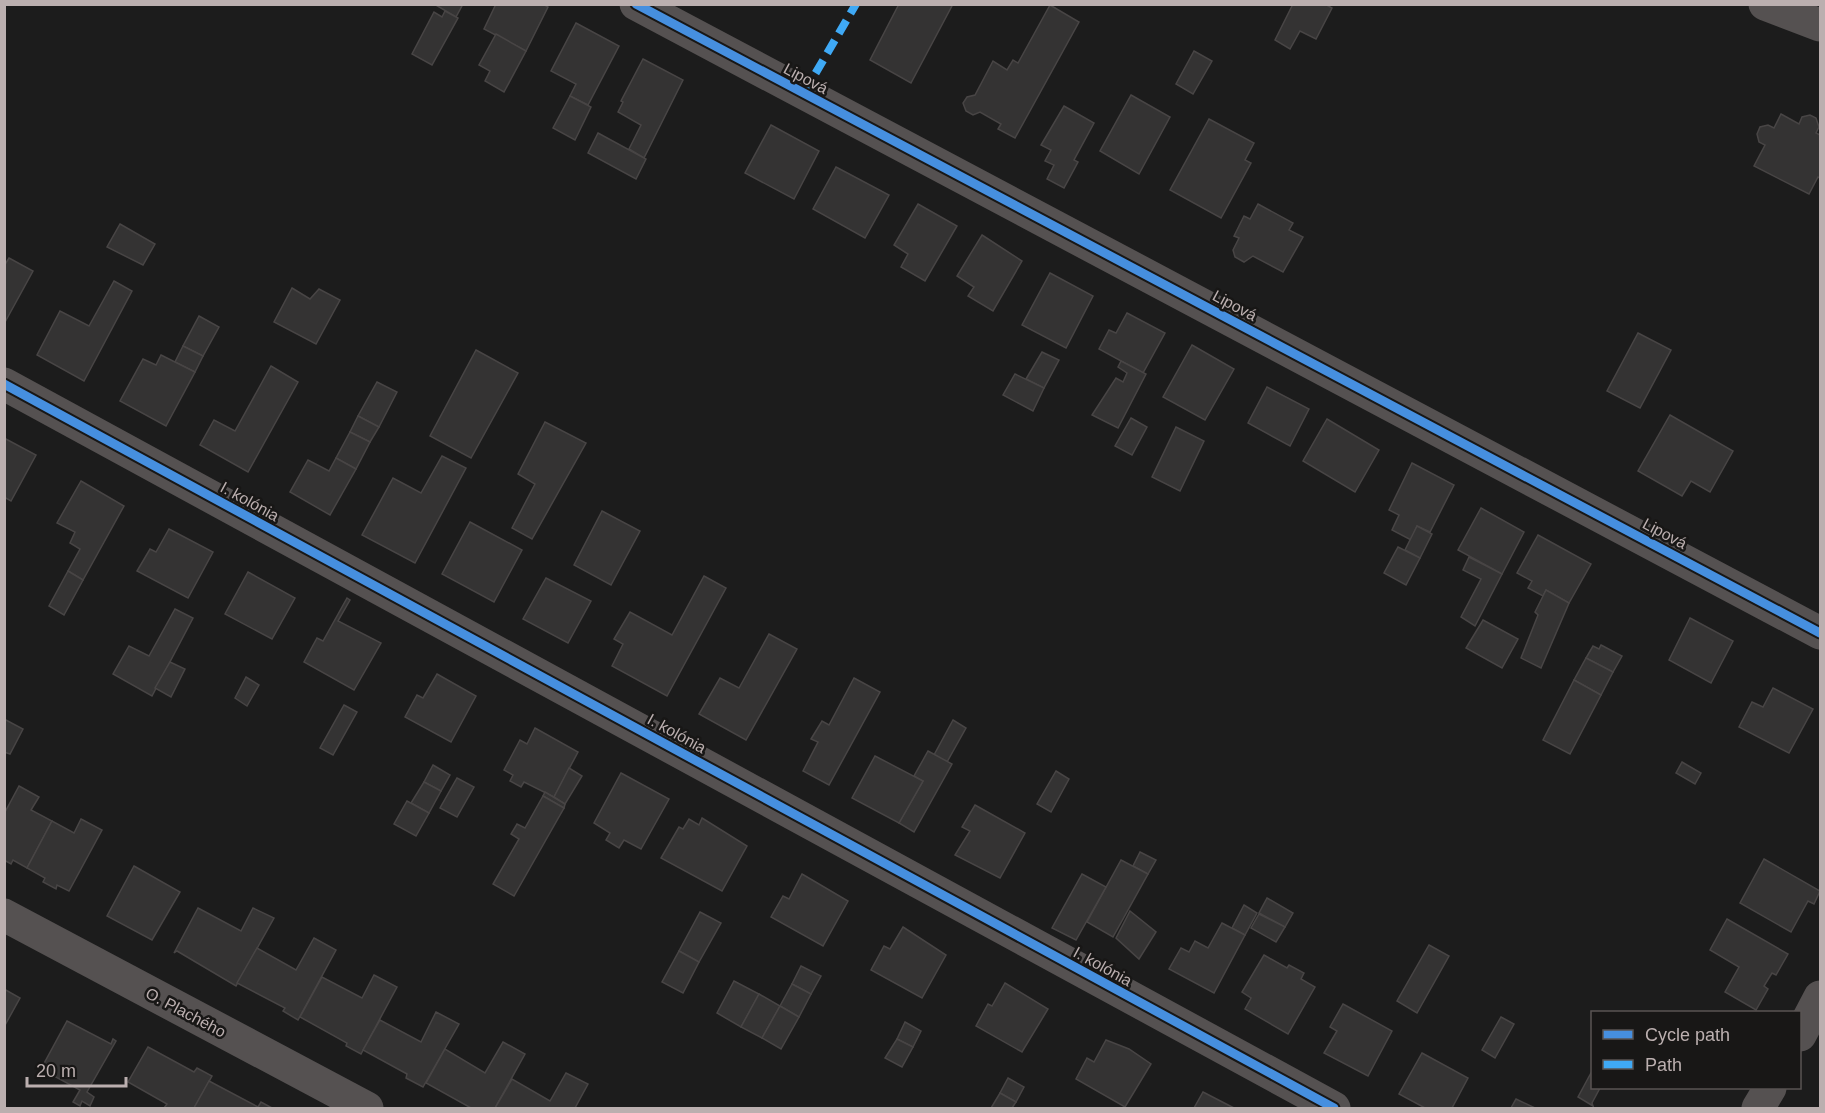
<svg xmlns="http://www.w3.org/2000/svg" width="1825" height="1113" font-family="Arial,sans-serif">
<rect width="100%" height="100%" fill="#1c1c1c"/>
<g fill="#343333" stroke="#484545" stroke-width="1.5">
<polygon points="434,4 463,4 456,17"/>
<polygon points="496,4 543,4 548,7 526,51 484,29"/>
<polygon points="899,4 953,4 911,83 870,60"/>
<polygon points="1293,4 1325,4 1332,8 1316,39 1300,31 1290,49 1275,40"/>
<polygon points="1050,5 1079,22 1015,138 998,129 1001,124 980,112 973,115 966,111 963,103 967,97 975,95 993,61 1007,70 1013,60 1018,63"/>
<polygon points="445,11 458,18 432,65 412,54 434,12 442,17"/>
<polygon points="576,23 619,46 588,105 570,96 576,84 551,71"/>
<polygon points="496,34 526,51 504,92 485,81 490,71 479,65"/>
<polygon points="1194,51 1212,61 1193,94 1176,84"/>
<polygon points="643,59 683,80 644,158 629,149 641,125 618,112 623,102 621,101"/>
<polygon points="1131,95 1170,117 1139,174 1100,151"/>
<polygon points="570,96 591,107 575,140 553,128"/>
<polygon points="1064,106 1094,123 1074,160 1078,162 1064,188 1047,179 1054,165 1045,161 1051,150 1041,145"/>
<polygon points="1781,114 1799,124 1802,117 1810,115 1816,118 1819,127 1816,133 1820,135 1820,178 1818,177 1809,194 1754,166 1765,145 1759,142 1757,134 1760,127 1768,125 1774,128"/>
<polygon points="1209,119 1254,143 1245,160 1251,163 1221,218 1170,190"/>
<polygon points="771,125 819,151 794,199 745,173"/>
<polygon points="598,133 646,159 636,179 588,153"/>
<polygon points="836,167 889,195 865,238 813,209"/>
<polygon points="918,204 957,226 925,281 901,267 908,254 894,245"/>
<polygon points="1258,204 1293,223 1289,230 1303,237 1283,272 1253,256 1244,262 1235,257 1233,250 1239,238 1234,236 1244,216 1250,219"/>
<polygon points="120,224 155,244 143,265 107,247"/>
<polygon points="982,235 1022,261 993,311 968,296 974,287 957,276"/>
<polygon points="9,258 33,271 4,324 4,266"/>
<polygon points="1050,273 1093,296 1066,348 1022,325"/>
<polygon points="114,281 132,291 84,381 37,355 60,311 89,326"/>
<polygon points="292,288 310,299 319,289 340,300 316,344 274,322"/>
<polygon points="1127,313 1165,333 1143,373 1099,349 1109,330 1116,333"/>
<polygon points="199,316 219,327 203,356 183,346"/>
<polygon points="1638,333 1671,350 1640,408 1607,391"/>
<polygon points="1192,345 1234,369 1205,420 1163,397"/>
<polygon points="183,346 203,356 195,372 175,362"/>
<polygon points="476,350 518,373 471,458 430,436"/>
<polygon points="1042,352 1059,360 1044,388 1026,379"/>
<polygon points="161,355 195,372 166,426 120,401 143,359 156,365"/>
<polygon points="1121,361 1146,374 1118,428 1092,415 1116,378 1123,382 1127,373 1118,367"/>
<polygon points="271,366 298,382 248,472 200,445 214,420 235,431"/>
<polygon points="1015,374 1044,388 1033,411 1003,395"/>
<polygon points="377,382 397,392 379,427 358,416"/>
<polygon points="1267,387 1309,409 1290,446 1248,423"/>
<polygon points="1670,415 1733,451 1710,492 1691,481 1682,496 1638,471"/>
<polygon points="358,416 379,427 370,442 350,432"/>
<polygon points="1131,418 1147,427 1132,455 1115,446"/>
<polygon points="1327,419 1379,450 1355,492 1303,461"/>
<polygon points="545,422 586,443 532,539 512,528 535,484 518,474"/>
<polygon points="1176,427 1204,441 1180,491 1152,477"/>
<polygon points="350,432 370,442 356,469 336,458"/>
<polygon points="4,438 36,455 11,501 4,497"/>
<polygon points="442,456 466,468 415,563 362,535 393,478 421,493"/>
<polygon points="336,458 356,469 330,515 290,492 308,460 329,471"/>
<polygon points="1412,463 1454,485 1430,532 1417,526 1411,540 1392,530 1399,515 1389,510"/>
<polygon points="81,481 124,506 83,580 68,571 80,549 70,543 75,532 57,523"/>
<polygon points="1481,508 1524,532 1502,574 1458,550"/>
<polygon points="602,511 640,531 611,585 574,565"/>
<polygon points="470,522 522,550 494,602 442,574"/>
<polygon points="1417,526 1432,534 1420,558 1405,550"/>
<polygon points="169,529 213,552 188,598 137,571 150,549 156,552"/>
<polygon points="1538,535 1591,564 1569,603 1546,590 1543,596 1528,588 1532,581 1517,573"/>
<polygon points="1398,547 1420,558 1406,585 1384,573"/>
<polygon points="1469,557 1502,574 1475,626 1461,617 1481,579 1463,570"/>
<polygon points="68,571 83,580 64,615 49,606"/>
<polygon points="248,572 295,598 272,639 225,614"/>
<polygon points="704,576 726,588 667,696 612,666 623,644 614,639 630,612 672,635"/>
<polygon points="546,578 591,601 568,643 523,619"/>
<polygon points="1546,590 1569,603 1541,668 1521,658 1538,615 1535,612"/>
<polygon points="347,598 350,600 338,621 381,643 354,690 304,662 317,638 323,641"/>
<polygon points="175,609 193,618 152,696 113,674 129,646 149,656"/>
<polygon points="1690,618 1733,641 1711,683 1669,660"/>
<polygon points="1483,620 1518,639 1502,668 1466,648"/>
<polygon points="769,634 797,649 746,740 699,714 720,678 739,688"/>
<polygon points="1601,645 1622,656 1613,672 1586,658 1593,646 1599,649"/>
<polygon points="1586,658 1613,672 1601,695 1574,680"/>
<polygon points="170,662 185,669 171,697 155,688"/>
<polygon points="437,674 476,696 451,742 405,717 417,695 423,698"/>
<polygon points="246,677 259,685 247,706 235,698"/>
<polygon points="854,678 880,692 829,785 803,771 818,742 811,739 822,721 829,725"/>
<polygon points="1574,680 1601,695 1570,754 1543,740"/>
<polygon points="1773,688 1813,709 1789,753 1739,727 1752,702 1763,707"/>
<polygon points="344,705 357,712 333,755 320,748"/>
<polygon points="4,719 23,729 10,754 4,752"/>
<polygon points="953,720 966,728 947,762 934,755"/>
<polygon points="535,728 578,752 554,797 524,782 521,787 510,781 513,775 504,770 520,740 527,744"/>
<polygon points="928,751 952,764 914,832 899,823 923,781 914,776"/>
<polygon points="875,756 923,781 899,823 852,798"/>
<polygon points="1682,762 1701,773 1695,784 1676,773"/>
<polygon points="433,765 450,775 441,791 424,782"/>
<polygon points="569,768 582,776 565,804 554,797"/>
<polygon points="1056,771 1069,779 1051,812 1037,804"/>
<polygon points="621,773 669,799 641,849 624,840 619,848 606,840 610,833 594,823"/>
<polygon points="457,778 474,787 457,817 440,808"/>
<polygon points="424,782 441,791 429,813 411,803"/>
<polygon points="19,786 39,797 31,810 52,821 27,868 13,860 11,864 4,860 4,814"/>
<polygon points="545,792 565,804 564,808 543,796"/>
<polygon points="543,796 564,808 514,896 493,884 519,839 511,834 517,824 525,828"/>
<polygon points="407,801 429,813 416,836 394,824"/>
<polygon points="975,805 1025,833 1000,878 955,855 970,831 962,827"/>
<polygon points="702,818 747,846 722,891 661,858 679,827 683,829 689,819 699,825"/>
<polygon points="81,819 102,830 69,891 57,885 56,889 43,882 45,878 27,868 52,821 74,833"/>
<polygon points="1140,852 1156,860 1148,874 1133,866"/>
<polygon points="1764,859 1820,891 1814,904 1808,901 1791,932 1740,903"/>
<polygon points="1121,860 1148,874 1113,937 1087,922"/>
<polygon points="134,866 180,892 152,940 107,916"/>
<polygon points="802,874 848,901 823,946 771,917 783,896 789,899"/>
<polygon points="1082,874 1106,887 1076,940 1052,928"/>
<polygon points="1267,898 1293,913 1285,927 1259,913"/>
<polygon points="1244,905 1257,913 1245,935 1232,928"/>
<polygon points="198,908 241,931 253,908 274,918 236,986 177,951 174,953"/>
<polygon points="1130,911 1156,932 1139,959 1116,938"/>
<polygon points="700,912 721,923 699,962 679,951"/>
<polygon points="1259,914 1285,927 1276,942 1251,928"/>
<polygon points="1727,919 1788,954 1776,975 1772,973 1764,986 1768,989 1756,1010 1725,992 1739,967 1710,950"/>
<polygon points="1222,923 1245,935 1214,993 1169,969 1181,948 1189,952 1195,941 1208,948"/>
<polygon points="903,927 946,955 922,998 871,970 884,946 890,949"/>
<polygon points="314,938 336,950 298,1020 283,1011 285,1008 237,983 257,948 296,970"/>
<polygon points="1429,945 1449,956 1417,1013 1397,1001"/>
<polygon points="679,951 699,962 683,993 662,982"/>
<polygon points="1264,955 1287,968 1289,965 1304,973 1301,979 1315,987 1288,1034 1245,1009 1251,998 1242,992"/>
<polygon points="801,966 821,976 811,994 792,984"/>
<polygon points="374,975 397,987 361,1054 346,1046 347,1043 300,1017 322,977 362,998"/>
<polygon points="734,981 759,994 741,1027 717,1013"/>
<polygon points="1005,983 1048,1009 1022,1052 976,1026 988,1004 992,1006"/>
<polygon points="792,984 811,994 799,1017 780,1006"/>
<polygon points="4,989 20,998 4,1027"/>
<polygon points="759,994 780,1006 762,1038 741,1027"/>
<polygon points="1343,1004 1392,1031 1368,1076 1324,1053 1337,1031 1330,1027"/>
<polygon points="780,1006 799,1017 781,1049 762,1038"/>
<polygon points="436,1012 459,1024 423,1087 406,1078 407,1074 363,1050 380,1020 421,1042"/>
<polygon points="1501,1017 1514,1024 1495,1058 1482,1050"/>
<polygon points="67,1021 111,1044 113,1039 116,1041 87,1092 94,1097 90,1106 82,1101 80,1106 73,1102 80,1090 41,1069"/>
<polygon points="905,1022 921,1031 913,1047 897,1039"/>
<polygon points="897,1039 913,1047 902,1067 885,1058"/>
<polygon points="1106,1040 1129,1049 1151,1064 1125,1107 1076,1079 1087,1058 1094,1062"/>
<polygon points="503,1042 525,1054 495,1108 471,1108 426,1083 445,1049 485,1073"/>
<polygon points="148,1047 194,1072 197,1068 212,1076 194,1108 164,1108 167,1104 128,1082"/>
<polygon points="1422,1053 1468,1078 1452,1108 1425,1108 1399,1094"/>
<polygon points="1592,1071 1592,1088 1600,1088 1592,1103 1593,1106 1578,1097"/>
<polygon points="566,1073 588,1084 575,1108 495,1108 512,1079 550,1101"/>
<polygon points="1008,1078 1024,1087 1016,1102 1000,1093"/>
<polygon points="209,1081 258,1107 261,1102 272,1108 194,1108"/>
<polygon points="1203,1092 1234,1108 1194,1108"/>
<polygon points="1000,1093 1016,1102 1012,1108 991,1108"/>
<polygon points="1516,1099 1535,1108 1511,1108"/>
</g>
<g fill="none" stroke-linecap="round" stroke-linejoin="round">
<g stroke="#555151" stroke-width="33">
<polyline points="636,4 1820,633"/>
<polyline points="1765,4 1820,25"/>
<polyline points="4,384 1334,1108"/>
<polyline points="4,915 367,1108"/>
<polyline points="1800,1035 1820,997"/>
<polyline points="1758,1108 1770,1088"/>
</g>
<polyline stroke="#3fa9f5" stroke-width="8" stroke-dasharray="15 8" stroke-linecap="butt" points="804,93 856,4"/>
<g stroke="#181716" stroke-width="13">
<g id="cycleway">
<polyline points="636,4 1820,633"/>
<polyline points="4,384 1334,1108"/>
</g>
</g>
<use href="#cycleway" stroke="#468fdf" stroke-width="9"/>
</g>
<g text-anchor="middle" stroke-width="5" stroke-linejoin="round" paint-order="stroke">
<g font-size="16" fill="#bbafaf" stroke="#181716">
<text transform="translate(806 78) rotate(28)" y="6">Lipová</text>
<text transform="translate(1235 305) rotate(28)" y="6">Lipová</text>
<text transform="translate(250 501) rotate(29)" y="6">I. kolónia</text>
<text transform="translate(1665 533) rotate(28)" y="6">Lipová</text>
<text transform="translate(677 733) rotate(29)" y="6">I. kolónia</text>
<text transform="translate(1103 966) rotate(29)" y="6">I. kolónia</text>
<text transform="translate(186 1012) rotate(28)" y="6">O. Plachého</text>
</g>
</g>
<rect width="1825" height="1113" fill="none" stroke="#bbafaf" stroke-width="12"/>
<rect x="1591" y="1011" width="210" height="78" fill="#181716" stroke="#595453" stroke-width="1.5"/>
<rect x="1603" y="1030" width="30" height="9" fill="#468fdf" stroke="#595453" stroke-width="1.5"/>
<text x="1645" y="1041" font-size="18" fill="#bbafaf">Cycle path</text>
<rect x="1603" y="1060" width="30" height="9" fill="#3fa9f5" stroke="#595453" stroke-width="1.5"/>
<text x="1645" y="1071" font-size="18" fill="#bbafaf">Path</text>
<path d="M27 1077v9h99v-9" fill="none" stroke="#bbafaf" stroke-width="3"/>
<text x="36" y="1077" font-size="18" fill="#bbafaf" stroke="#181716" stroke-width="4.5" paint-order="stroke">20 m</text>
</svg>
